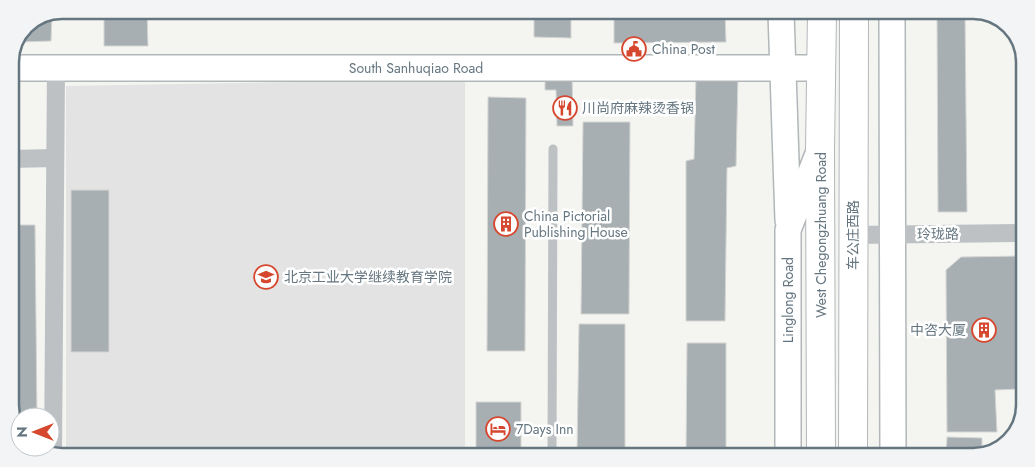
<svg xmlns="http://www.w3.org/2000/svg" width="1035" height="467" font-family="Jost,'Noto Sans SC',sans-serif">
<rect width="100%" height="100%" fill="#f4f4f1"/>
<polygon fill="#e2e3e2" points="465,79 465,455 66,453 66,86"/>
<g fill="#a7afb3" stroke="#d5d5d3">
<polygon points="104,10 147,10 148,46 104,46"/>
<polygon points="534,12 571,12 571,38 534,37"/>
<polygon points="614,12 725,13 726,42 614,43"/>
<polygon points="52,14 51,41 19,42 25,25"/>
<polygon points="937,14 965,14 967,212 938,212"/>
<polygon points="572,73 573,126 557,126 556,90 545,90 545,74"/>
<polygon points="696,76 738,76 736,166 727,168 725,321 686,321 686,161 694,159"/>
<polygon points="488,97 526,98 525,351 487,351"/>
<polygon points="10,101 17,101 13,145 10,145"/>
<polygon points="583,122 630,122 629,314 581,314"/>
<rect x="71" y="190" width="38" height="162"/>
<polygon points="10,225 35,225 37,417 20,417 20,435 10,409"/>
<polygon points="1023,256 1021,389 995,390 997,432 947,432 946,270 961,257"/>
<polygon points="579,324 625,324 625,455 577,455"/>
<polygon points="687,343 726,343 726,456 686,456"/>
<rect x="476" y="402" width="45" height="53"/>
<polygon points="947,437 982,438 982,454 974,457 946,457"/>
</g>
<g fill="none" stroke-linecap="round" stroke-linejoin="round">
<g stroke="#b2b7ba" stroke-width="28">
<g id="secondary">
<polyline points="781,13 788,220"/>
<polyline points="892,14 893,457"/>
<polyline points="10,68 821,68"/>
<polyline points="788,456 788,230 818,154"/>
</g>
</g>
<g stroke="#b3b7ba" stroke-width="30">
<g id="primary">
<polyline points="821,456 820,149 822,13"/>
<polyline points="853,456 854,13"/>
</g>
</g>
<polyline stroke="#bdc1c4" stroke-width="9" points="552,455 553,149"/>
<g stroke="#bdc1c4" stroke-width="18">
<polyline points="10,159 55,158"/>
<polyline points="853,235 1023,233"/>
<polyline points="53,453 56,68"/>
</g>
<use href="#secondary" stroke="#fff" stroke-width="25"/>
<use href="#primary" stroke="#fff" stroke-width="28"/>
</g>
<defs>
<g id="civic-ring" transform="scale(1.25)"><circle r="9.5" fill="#fff" stroke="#d6472f" stroke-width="1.5"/><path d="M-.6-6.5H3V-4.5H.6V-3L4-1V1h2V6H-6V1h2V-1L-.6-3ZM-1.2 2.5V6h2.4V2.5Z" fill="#d6472f"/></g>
<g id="restaurant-ring" transform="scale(1.25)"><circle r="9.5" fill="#fff" stroke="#d6472f" stroke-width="1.5"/><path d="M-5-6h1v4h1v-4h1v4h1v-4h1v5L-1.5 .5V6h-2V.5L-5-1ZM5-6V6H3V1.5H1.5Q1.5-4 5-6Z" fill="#d6472f"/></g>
<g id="building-ring" transform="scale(1.25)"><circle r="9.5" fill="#fff" stroke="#d6472f" stroke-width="1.5"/><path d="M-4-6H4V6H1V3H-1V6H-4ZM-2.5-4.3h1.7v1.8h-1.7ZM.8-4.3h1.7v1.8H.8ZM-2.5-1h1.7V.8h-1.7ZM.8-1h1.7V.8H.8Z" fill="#d6472f"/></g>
<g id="university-ring" transform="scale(1.25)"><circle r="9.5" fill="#fff" stroke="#d6472f" stroke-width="1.5"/><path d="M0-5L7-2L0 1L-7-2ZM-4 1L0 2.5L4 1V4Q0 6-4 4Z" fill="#d6472f"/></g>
<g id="hotel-ring" transform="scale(1.25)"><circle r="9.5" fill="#fff" stroke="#d6472f" stroke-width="1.5"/><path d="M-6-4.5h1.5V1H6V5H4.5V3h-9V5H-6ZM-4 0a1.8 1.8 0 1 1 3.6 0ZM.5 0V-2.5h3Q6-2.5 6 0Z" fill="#d6472f"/></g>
</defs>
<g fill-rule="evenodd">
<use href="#civic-ring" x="634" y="49"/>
<use href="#restaurant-ring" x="565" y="108"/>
<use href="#building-ring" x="506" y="224"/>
<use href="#university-ring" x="266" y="277"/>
<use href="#building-ring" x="984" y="330"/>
<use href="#hotel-ring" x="498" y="429"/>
</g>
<g text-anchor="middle" stroke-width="5" stroke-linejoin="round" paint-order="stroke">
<g font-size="14" fill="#657680" stroke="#fff" text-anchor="start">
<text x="652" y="54">China Post</text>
<text x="582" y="113">川尚府麻辣烫香锅</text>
<text x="524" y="221">China Pictorial<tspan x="524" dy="16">Publishing House</tspan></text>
<text x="284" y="282">北京工业大学继续教育学院</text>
<text x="966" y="335" text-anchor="end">中咨大厦</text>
<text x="516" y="434">7Days Inn</text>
</g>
<g font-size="14" fill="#657680" stroke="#fff">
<text x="416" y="73">South Sanhuqiao Road</text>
<text transform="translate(938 234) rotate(-1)" y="5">玲珑路</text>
<text transform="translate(821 235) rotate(-90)" y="5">West Chegongzhuang Road</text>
<text transform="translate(853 235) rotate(-90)" y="5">车公庄西路</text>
<text transform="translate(788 300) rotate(-90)" y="5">Linglong Road</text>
</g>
</g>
<path d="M0 0H1035V467H0ZM62 19H973A43 43 0 0 1 1016 62V405A43 43 0 0 1 973 448H62A43 43 0 0 1 19 405V62A43 43 0 0 1 62 19Z" fill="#f3f4f5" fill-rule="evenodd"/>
<path fill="none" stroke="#657680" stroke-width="2.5" d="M62 19H973A43 43 0 0 1 1016 62V405A43 43 0 0 1 973 448H62A43 43 0 0 1 19 405V62A43 43 0 0 1 62 19Z"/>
<g transform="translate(35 432) rotate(270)"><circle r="24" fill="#ffffff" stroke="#c1c8cc"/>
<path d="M0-4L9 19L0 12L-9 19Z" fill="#d6472f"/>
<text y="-8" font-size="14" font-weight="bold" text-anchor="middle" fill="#657680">N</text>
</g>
</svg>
